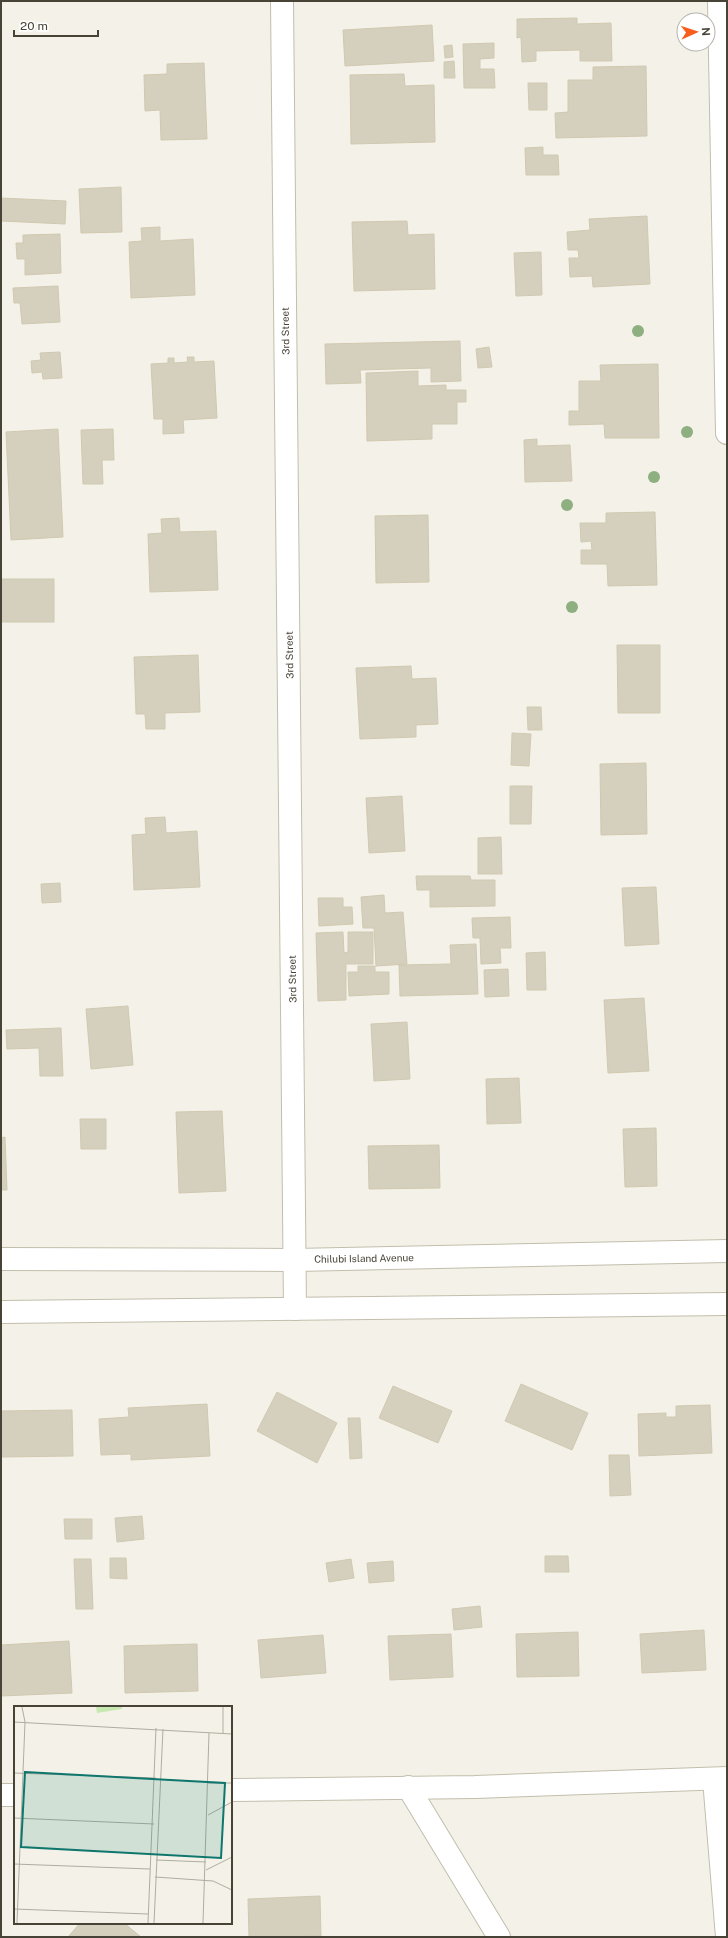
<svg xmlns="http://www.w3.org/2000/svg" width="728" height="1938" font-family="'Public Sans',sans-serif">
<rect width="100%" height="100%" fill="#f4f2e8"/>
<g fill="#d5d0bd" stroke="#d0c9b1">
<polygon points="577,18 577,24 611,23 612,61 580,61 580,50 536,51 536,61 522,62 521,37 517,38 517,19"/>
<polygon points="432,25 434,61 345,66 343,30"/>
<polygon points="494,43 494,58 480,59 480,69 494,69 495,88 464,88 463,44"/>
<polygon points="452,45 453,57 445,58 444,46"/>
<polygon points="454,61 455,78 444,78 444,62"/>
<polygon points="204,63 207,139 161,140 160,110 145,111 144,75 167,74 167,64"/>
<polygon points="646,66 647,136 556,138 555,113 568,112 568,80 593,80 593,67"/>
<polygon points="404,74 405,86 434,85 435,142 351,144 350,75"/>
<polygon points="528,83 547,83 547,110 529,110"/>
<polygon points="543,147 543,155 558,155 559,175 526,175 525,148"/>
<polygon points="121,187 122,232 81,233 79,189"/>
<polygon points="1,198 66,201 65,224 1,221"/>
<polygon points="647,216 650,284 593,287 592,276 570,277 569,258 579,258 578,250 568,250 567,232 590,230 589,219"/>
<polygon points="407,221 408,235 434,234 435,289 354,291 352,222"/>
<polygon points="160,227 160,241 193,239 195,295 131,298 129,242 142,241 141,228"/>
<polygon points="60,234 61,273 25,275 25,259 17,259 16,243 23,243 23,235"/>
<polygon points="541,252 542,295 516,296 514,253"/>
<polygon points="58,286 60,322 22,324 20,303 14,303 13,288"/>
<polygon points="460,341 461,381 431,382 431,368 360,370 361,383 326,384 325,344"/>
<polygon points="489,347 492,367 478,368 476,349"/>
<polygon points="60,352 62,378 43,379 42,372 32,373 31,361 41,360 40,353"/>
<polygon points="187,357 194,357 194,362 214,361 217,418 183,420 184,433 163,434 163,419 154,419 151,364 168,363 168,358 174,358 174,363 188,362"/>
<polygon points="658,364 659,438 605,438 604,424 569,425 569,411 579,411 579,381 601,381 600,365"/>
<polygon points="418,371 418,386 446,385 446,390 466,390 466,402 457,402 457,424 432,424 432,439 367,441 366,373"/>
<polygon points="58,429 63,537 11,540 6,432"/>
<polygon points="113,429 114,460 102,460 103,484 83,484 81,430"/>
<polygon points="537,439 537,446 570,445 572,481 525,482 524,440"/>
<polygon points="655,512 657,585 608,586 607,564 581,564 581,550 592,550 591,541 581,542 580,523 606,523 606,513"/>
<polygon points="428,515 429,582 376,583 375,516"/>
<polygon points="179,518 180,532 216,531 218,590 150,592 148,534 162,533 161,519"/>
<rect x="1" y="579" width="53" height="43"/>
<polygon points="617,645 660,645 660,713 618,713"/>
<polygon points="198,655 200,712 165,713 165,729 146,729 145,714 136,714 134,657"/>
<polygon points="411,666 412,679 436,678 438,724 416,725 416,737 360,739 356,668"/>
<polygon points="527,707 541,707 542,730 528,730"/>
<polygon points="512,733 531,734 529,766 511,765"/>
<polygon points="646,763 647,834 601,835 600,764"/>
<polygon points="510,786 532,786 531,824 510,824"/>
<polygon points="402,796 405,851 369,853 366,798"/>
<polygon points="165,817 166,833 197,831 200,887 134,890 132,835 146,834 145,818"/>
<polygon points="501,837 502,874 478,874 478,838"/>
<polygon points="416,876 470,876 471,880 495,880 495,906 430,907 430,890 417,890"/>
<polygon points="60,883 61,902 42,903 41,884"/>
<polygon points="656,887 659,944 625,946 622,888"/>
<polygon points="384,895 385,913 403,912 407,964 376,966 374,928 363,928 361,897"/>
<polygon points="318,898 343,898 343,907 352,907 353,924 319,926"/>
<polygon points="510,917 511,948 500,948 501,963 481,964 480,938 473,938 472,918"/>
<polygon points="343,932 344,953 348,952 348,932 373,932 373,964 346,964 346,1000 318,1001 316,933"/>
<polygon points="476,944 478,994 400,996 399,965 451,964 450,945"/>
<polygon points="545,952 546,990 527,990 526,953"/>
<polygon points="358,966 375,966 375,972 389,972 389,994 349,996 348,972 358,972"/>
<polygon points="508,969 509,996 485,997 484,970"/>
<polygon points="644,998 649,1071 608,1073 604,1000"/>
<polygon points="128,1006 133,1065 91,1069 86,1009"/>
<polygon points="407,1022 410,1079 374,1081 371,1024"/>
<polygon points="61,1028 63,1076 40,1076 39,1048 7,1049 6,1030"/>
<polygon points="519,1078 521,1123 487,1124 486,1079"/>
<polygon points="222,1111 226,1191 179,1193 176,1112"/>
<polygon points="80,1119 106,1119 106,1149 81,1149"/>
<polygon points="656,1128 657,1186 625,1187 623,1129"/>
<polygon points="5,1137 7,1190 1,1190 1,1138"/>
<polygon points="439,1145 440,1188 369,1189 368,1146"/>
<polygon points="521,1384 588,1413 572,1450 505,1421"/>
<polygon points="393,1386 452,1411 438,1443 379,1418"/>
<polygon points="277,1392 337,1423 317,1463 257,1431"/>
<polygon points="207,1404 210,1456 131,1460 131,1454 101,1455 99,1419 129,1417 128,1408"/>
<polygon points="710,1405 712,1453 639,1456 638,1414 666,1413 666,1417 676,1417 676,1406"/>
<polygon points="72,1410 73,1456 1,1457 1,1411"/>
<polygon points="348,1418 360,1418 362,1458 350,1459"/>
<polygon points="609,1455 629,1455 631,1495 610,1496"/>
<polygon points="142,1516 144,1539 117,1542 115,1518"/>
<polygon points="64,1519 92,1519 92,1539 65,1539"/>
<polygon points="545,1556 568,1556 569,1572 545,1572"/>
<polygon points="110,1558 126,1558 127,1579 110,1578"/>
<polygon points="74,1559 91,1559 93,1609 76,1609"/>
<polygon points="351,1559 354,1578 329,1582 326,1563"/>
<polygon points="393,1561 394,1581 369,1583 367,1563"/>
<polygon points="480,1606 482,1627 454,1630 452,1609"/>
<polygon points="704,1630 706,1670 642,1673 640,1634"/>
<polygon points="578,1632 579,1676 517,1677 516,1634"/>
<polygon points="451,1634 453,1677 390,1680 388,1636"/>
<polygon points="323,1635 326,1673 261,1678 258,1640"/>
<polygon points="69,1641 72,1693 1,1696 1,1645"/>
<polygon points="197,1644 198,1691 125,1693 124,1646"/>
<polygon points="320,1896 321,1936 249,1937 248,1899"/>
<polygon points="80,1923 124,1923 141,1937 68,1937"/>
</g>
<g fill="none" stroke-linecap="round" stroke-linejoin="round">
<g stroke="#c2bead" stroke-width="24">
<g id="minor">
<polyline points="282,1 295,1309"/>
<polyline points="719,1 727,433"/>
<polyline points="714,1779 727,1937"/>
<polyline points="408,1787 499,1937"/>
<polyline points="231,1790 475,1787 727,1778"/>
<polyline points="1,1795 15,1795"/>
</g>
</g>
<g stroke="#c2bead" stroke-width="24">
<g id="tertiary">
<polyline points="1,1259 295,1260 727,1251"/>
<polyline points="1,1312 727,1304"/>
</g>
</g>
<use href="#minor" stroke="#fff" stroke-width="22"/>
<use href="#tertiary" stroke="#fff" stroke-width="22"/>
</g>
<g fill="#8eaf80">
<circle cx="638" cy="331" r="6"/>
<circle cx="687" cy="432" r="6"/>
<circle cx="654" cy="477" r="6"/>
<circle cx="567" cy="505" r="6"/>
<circle cx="572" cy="607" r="6"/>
</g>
<g text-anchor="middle" stroke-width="4" stroke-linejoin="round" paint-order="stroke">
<g font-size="10" fill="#474337" stroke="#fff">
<text transform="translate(285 331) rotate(-91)" y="4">3rd Street</text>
<text transform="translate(289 655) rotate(-91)" y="4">3rd Street</text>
<text transform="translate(292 979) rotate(-91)" y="4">3rd Street</text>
<text transform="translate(364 1258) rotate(-1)" y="4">Chilubi Island Avenue</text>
</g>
</g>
<g transform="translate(14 1706)">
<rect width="218" height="218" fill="#f4f2e8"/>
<path d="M82,1H108V3L83,7Z" fill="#c7e8b1"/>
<path fill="none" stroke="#afaca1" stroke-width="1" d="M0,16L218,28M209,28V1M0,67L142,72M194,77H218M194,109L218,96M0,112L140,118M142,154L192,156M0,158L136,163M192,164L218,151M141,171L199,175L218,184M0,203L134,208M3,217L11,16L8,1M134,217L142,22M140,217L149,23M189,217L195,27"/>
<path fill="#0f766e" fill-opacity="0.15" stroke="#0f766e" stroke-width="2" d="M11,66L211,77L207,152L7,141Z"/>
<rect width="218" height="218" fill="none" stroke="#474337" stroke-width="2"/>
</g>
<rect width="728" height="1938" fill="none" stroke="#474337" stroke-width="4"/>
<g transform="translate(696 32) rotate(87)"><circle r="19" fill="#ffffff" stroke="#b5b4af"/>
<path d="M0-3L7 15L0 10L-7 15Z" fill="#f85e1b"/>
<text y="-6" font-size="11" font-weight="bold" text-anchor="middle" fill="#474337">N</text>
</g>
<path d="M14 30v6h84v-6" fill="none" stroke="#474337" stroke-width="2"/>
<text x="20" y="30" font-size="12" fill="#474337" stroke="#ffffff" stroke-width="3" paint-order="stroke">20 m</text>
</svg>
